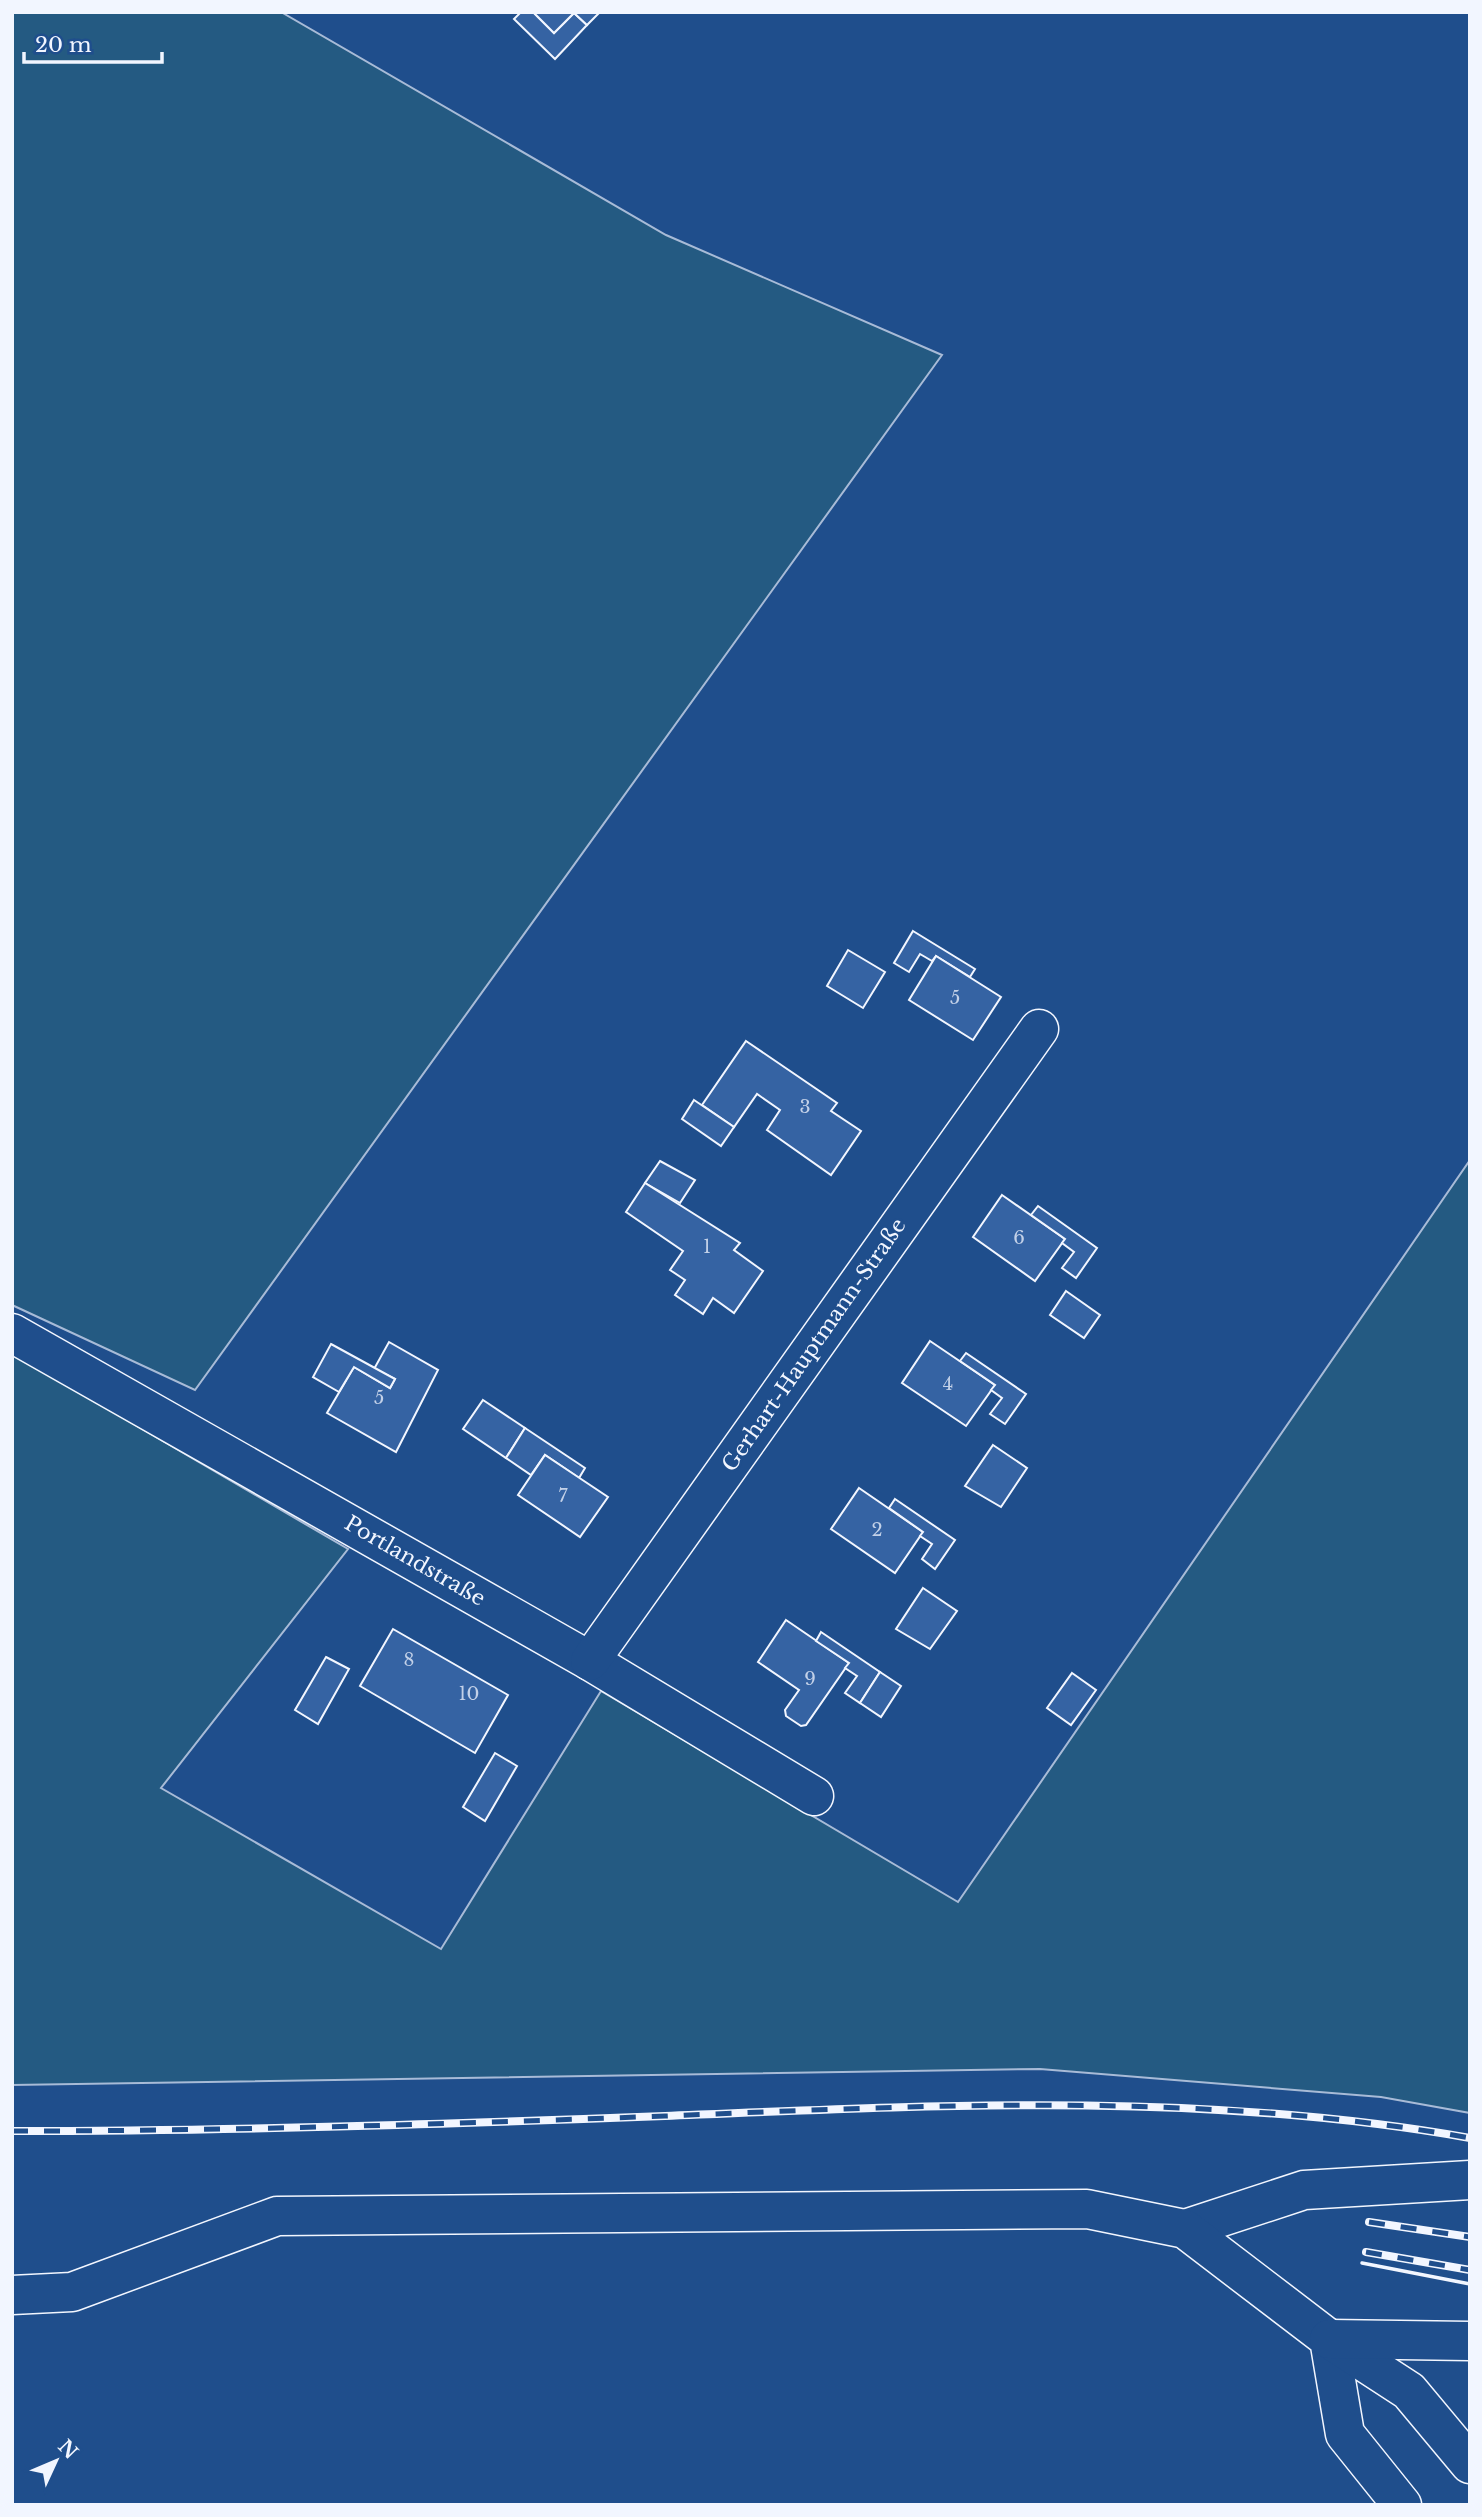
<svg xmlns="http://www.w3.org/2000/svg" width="1482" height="2517" font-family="'Libre Baskerville',serif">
<rect width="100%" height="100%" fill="#1f4e8c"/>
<g fill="#245a82" stroke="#a8bbd7" stroke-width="2">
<polygon points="12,12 281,12 666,235 942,355 195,1390 12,1305"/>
<polygon points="1470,1160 1470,2113 1381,2097 1040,2069 12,2085 12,1353 348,1549 161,1788 441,1949 601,1691 958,1902"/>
</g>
<g fill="#3563a3" stroke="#f2f6ff" stroke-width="2">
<polygon points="521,12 533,12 554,33 574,13 587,25 555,59 514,19"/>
<polygon points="533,12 600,12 587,25 574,13 554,33"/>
<polygon points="913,931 975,969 970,977 936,956 932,961 920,954 909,972 894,963"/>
<polygon points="848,950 885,972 863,1008 827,986"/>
<polygon points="936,956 1001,997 973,1040 909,1000"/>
<polygon points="746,1041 837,1103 831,1111 861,1131 831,1175 767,1130 780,1110 757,1094 734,1127 702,1105"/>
<polygon points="694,1100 734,1127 721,1146 682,1119"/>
<polygon points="660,1161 695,1180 680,1203 645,1183"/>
<polygon points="645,1183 740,1243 734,1250 763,1271 734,1313 713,1298 703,1314 675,1295 685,1280 670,1270 683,1251 626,1212"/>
<polygon points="1002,1195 1065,1239 1035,1281 973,1237"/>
<polygon points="1038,1206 1097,1248 1076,1278 1062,1268 1074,1252 1062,1243 1065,1239 1031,1215"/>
<polygon points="1066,1291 1100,1315 1084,1338 1050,1315"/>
<polygon points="930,1341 995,1385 966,1426 902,1383"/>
<polygon points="389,1342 438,1370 396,1452 327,1413 354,1367 390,1388 395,1379 374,1369"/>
<polygon points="331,1344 395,1379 390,1388 354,1367 339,1392 313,1377"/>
<polygon points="966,1353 1026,1394 1005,1424 990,1414 1002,1398 991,1390 995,1385 960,1361"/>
<polygon points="483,1400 525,1428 506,1458 463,1429"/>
<polygon points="525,1428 585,1468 579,1478 545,1455 531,1475 506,1458"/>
<polygon points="993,1445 1027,1468 1001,1507 965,1486"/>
<polygon points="545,1455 608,1497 580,1537 518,1495"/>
<polygon points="859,1488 923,1532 895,1573 831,1529"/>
<polygon points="895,1499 955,1540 935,1569 922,1559 932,1544 920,1536 923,1532 889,1508"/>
<polygon points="923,1588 957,1611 930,1649 896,1629"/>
<polygon points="786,1620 849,1663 806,1725 801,1726 786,1716 785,1710 799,1690 758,1662"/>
<polygon points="393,1629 508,1695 475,1753 360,1686"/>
<polygon points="821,1632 880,1672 860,1703 845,1693 857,1676 845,1668 849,1663 816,1641"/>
<polygon points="326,1657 349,1669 318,1724 295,1710"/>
<polygon points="880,1672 901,1686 881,1717 860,1703"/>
<polygon points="1072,1673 1096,1690 1071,1725 1047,1708"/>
<polygon points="495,1753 517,1766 485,1821 463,1807"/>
</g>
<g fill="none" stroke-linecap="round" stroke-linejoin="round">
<g stroke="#f2f6ff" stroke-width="41">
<g id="minor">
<polyline points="12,1333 590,1661 814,1796"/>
<polyline points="590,1661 1039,1029"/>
<polyline points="1185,2229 1304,2190 1470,2180"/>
<polyline points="12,2295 72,2292 277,2216 1087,2209 1185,2229 1329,2339 1345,2434 1402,2505"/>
<polyline points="1329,2339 1409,2391 1470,2464"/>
<polyline points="1329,2339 1470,2341"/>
</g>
</g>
<use href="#minor" stroke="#1f4e8c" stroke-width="38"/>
<g stroke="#f2f6ff" stroke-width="8">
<g id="rail">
<path d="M12,2131C230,2131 447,2124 665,2116C932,2105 1205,2091 1470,2138"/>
<polyline points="1369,2222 1470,2237"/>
<polyline points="1366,2252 1470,2270"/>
</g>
</g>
<use href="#rail" stroke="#1f4e8c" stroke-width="5" stroke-dasharray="16" stroke-linecap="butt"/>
<polyline stroke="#f2f6ff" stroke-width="3.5" points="1362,2263 1470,2284"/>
</g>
<g text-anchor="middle" stroke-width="5" stroke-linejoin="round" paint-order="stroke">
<g font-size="18" fill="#c3d1e8">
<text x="955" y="1004">5</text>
<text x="805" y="1113">3</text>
<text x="1019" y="1244">6</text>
<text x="707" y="1253">1</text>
<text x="948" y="1390">4</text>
<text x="379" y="1404">5</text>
<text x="563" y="1502">7</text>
<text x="877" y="1536">2</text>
<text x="409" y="1666">8</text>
<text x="810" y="1685">9</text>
<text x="469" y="1700">10</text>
</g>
<g font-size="21" fill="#f2f6ff" stroke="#1f4e8c">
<text transform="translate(814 1345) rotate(-55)" y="7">Gerhart-Hauptmann-Straße</text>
<text transform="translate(415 1561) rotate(30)" y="7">Portlandstraße</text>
</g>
</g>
<rect width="1482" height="2517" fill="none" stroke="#f2f6ff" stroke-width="28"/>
<g transform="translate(56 2461) rotate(46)" stroke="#1f4e8c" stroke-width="5" paint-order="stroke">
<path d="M0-5L12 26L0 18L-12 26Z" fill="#f2f6ff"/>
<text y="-10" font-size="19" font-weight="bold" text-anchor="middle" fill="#f2f6ff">N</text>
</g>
<path d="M24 52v10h138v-10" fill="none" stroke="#f2f6ff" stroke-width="3.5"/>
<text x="35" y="52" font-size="21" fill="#f2f6ff" stroke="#1f4e8c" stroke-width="5" paint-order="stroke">20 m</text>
</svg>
